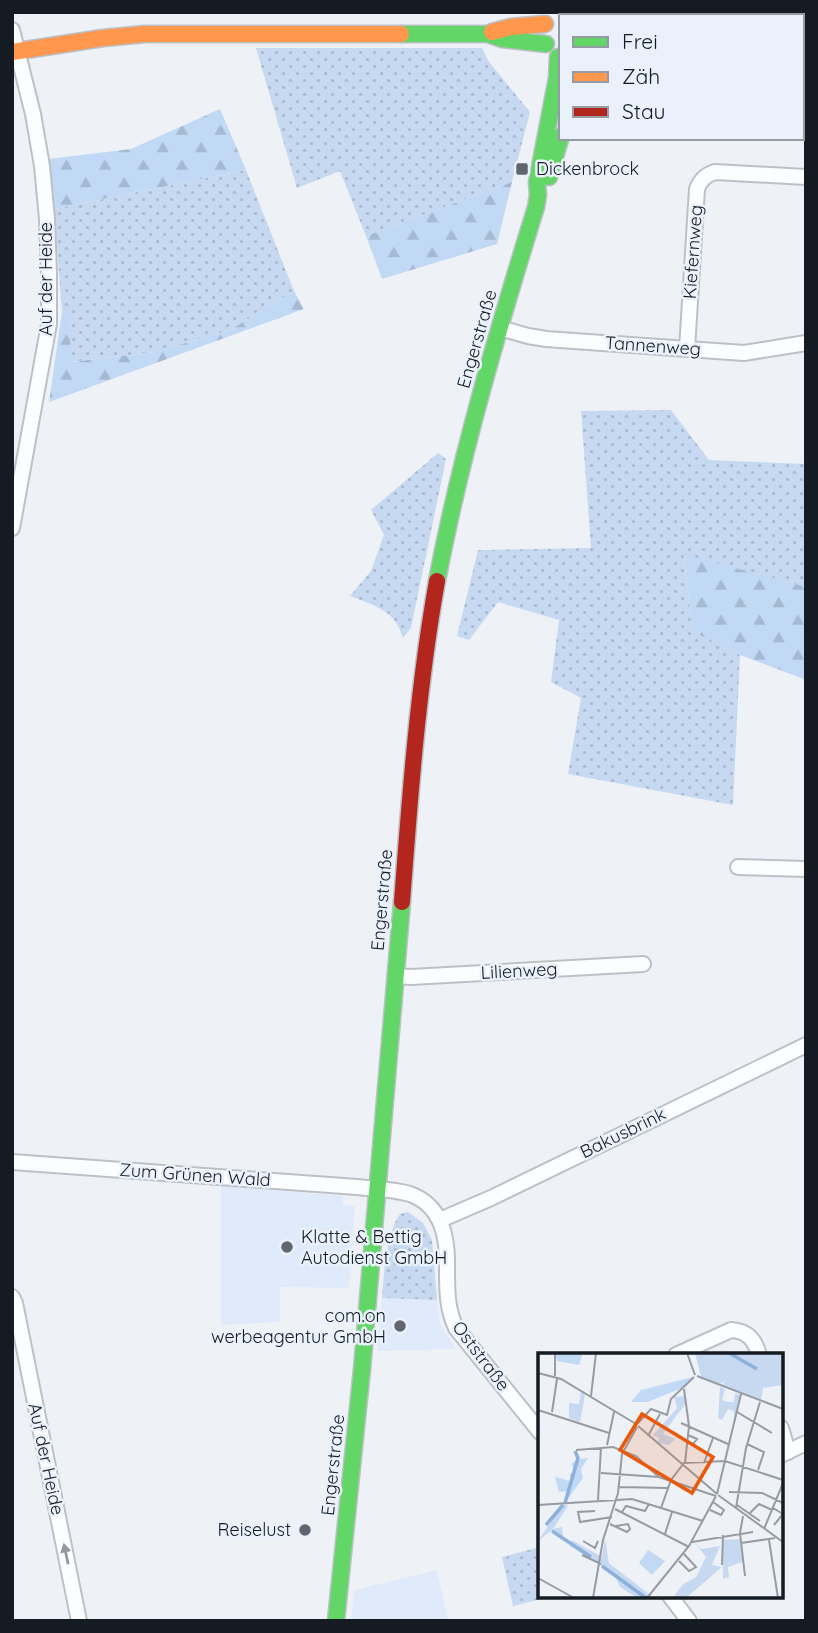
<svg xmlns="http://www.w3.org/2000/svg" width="818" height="1633" font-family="Quicksand,sans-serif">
<defs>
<pattern id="grass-dots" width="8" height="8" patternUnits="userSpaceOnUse" patternTransform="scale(1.75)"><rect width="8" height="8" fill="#c6d9f1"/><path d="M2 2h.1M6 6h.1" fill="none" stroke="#a9bace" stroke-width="1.8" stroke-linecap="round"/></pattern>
<pattern id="forest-firs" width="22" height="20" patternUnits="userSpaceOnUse" patternTransform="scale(1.75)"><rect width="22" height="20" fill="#c1d9f5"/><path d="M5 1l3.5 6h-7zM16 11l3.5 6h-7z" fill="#a5bad2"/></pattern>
</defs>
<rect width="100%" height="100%" fill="#eef2f7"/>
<g fill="#dfebfb">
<polygon points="221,1186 343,1196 343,1205 355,1206 349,1288 280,1287 280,1322 221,1325"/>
<polygon points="382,1298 437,1300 440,1324 456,1349 377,1351"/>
<polygon points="437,1570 448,1621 351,1621 355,1590"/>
</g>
<g fill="url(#grass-dots)">
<polygon points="256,48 482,48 489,62 530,112 512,182 366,236 340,171 297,188"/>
<polygon points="246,170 294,291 230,330 155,352 70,362 69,313 62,312 54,209"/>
<polygon points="671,410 709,460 806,464 806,587 684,555 692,630 740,655 733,805 568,774 581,698 551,682 559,620 498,602 469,640 457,636 478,550 591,548 581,411"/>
<path d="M438,453L446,459L411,628L403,638C395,610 375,606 350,596L371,571L384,535L371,510Z"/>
<path d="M408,1212L423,1223L432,1240L437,1300L382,1298C384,1273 386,1234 400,1214Z"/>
<polygon points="540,1547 540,1596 553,1596 513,1606 502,1557"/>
</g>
<g fill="url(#forest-firs)">
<polygon points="220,109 246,170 54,209 49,159 131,149"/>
<polygon points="512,182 497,244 382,279 366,236"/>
<polygon points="294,291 304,309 49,402 62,312 69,312 71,362 155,352 230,330"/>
<polygon points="684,554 806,587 806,680 740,655 692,631"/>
</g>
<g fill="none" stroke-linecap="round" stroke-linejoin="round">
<g stroke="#bcc1c7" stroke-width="18">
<g id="street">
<polyline points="12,30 33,114 42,166 47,219 49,274 49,324 12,528"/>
<polyline points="500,328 528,336 546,339 744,353 806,343"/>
<path d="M687,349L697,189C701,179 706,175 715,172L806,177"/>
<polyline points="738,867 806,869"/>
<polyline points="395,976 411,977 643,964"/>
<path d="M12,1162L357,1187C374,1189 394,1189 410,1194C443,1206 448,1239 447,1270C447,1291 447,1309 456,1328L540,1432"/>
<polyline points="440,1220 491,1198 806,1045"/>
<polyline points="12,1297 15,1303 79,1621"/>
<path d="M676,1355L731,1330C748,1331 755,1340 759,1355"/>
<polyline points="781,1428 788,1452"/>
<polyline points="781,1455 806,1443"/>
<polyline points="670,1596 689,1621"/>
</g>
</g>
<g stroke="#bcc1c7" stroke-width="19">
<g id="fast">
<polyline points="802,29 806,29"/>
<polyline points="401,34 488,34 502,39 546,44"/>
<polyline points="549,177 561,136"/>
<path d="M437,581C461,454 498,330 536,207L538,195L537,182L557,78L558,57"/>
<polyline points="336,1621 362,1369 402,902"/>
</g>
</g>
<g stroke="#bcc1c7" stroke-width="19">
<g id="slow">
<polyline points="591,12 594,16"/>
<polyline points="492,32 511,27 545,24"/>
<polyline points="12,52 103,38 145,34 401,34"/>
</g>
</g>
<g stroke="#bcc1c7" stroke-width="19">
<path id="jam" d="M402,902C410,795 418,687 437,581"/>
</g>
<use href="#street" stroke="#fcfdfe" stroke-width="14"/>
<use href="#fast" stroke="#63d668" stroke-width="16"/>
<use href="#slow" stroke="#ff974d" stroke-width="16"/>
<use href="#jam" stroke="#b3261e" stroke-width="16"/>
</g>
<defs><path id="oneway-solid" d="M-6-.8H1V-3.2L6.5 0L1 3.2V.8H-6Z" transform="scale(1.75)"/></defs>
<use fill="#94979b" href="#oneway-solid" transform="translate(66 1554) rotate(-102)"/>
<g fill="#60666d" stroke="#eaf1fb" stroke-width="2.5">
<rect x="515" y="162" width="14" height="14" rx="3.5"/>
<circle cx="287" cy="1247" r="7"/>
<circle cx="400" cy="1326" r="7"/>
<circle cx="305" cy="1530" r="7"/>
</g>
<g text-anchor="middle" stroke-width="5" stroke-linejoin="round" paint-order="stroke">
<g font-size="18" fill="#141b23" stroke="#eaf1fb" text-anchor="start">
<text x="536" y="175">Dickenbrock</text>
<text x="301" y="1243">Klatte &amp; Bettig<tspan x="301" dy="21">Autodienst GmbH</tspan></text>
<text x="386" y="1322" text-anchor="end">com.on<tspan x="386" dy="21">werbeagentur GmbH</tspan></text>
<text x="291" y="1536" text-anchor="end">Reiselust</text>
</g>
<g font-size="18" fill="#141b23" stroke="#eaf1fb">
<text transform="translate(693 252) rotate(-86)" y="6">Kiefernweg</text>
<text transform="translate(46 279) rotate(-90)" y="6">Auf der Heide</text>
<text transform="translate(477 339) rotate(-74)" y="6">Engerstraße</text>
<text transform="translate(653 346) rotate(4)" y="6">Tannenweg</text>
<text transform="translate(382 900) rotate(-85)" y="6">Engerstraße</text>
<text transform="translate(519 971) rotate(-3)" y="6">Lilienweg</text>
<text transform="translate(623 1133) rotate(-26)" y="6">Bakusbrink</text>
<text transform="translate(195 1175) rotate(4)" y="6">Zum Grünen Wald</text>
<text transform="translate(481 1356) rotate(53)" y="6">Oststraße</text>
<text transform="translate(46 1459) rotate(78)" y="6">Auf der Heide</text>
<text transform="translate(333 1465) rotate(-84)" y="6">Engerstraße</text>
</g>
</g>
<g transform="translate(538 1353)">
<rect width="245" height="245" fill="#eef2f7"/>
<path d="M182,34L187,36L184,47L190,49H196L197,40L202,42L196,68V58L190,56L184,67L180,65ZM43,39L47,42L42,69L31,65V50L41,51ZM146,43L148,50L125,81L137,86L131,92L119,90L121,85L115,82L139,55L136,44ZM25,151L30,153L15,176L24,174L25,184L14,177L0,188ZM202,186L205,209L190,214L191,224L185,226V187Z" fill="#c6d9f1"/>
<path d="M17,0H45L41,12L19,8ZM155,24L147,34L109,49H93L103,37ZM35,98L41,106L50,105L43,116L45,125L27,150L31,138L21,139L17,124L32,128V121L37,117L33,111L39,107ZM110,197L127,208L114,222L101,210Z" fill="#c1d9f5"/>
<path d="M157,0H245V32L225,35L223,48L185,33L186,28L181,32L163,24ZM67,185L71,210L116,245H99L82,234L76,221L32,193L34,187L64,204ZM157,190L163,196L182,193L174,212L184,214L148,245H135L144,232L158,224L168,204Z" fill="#c6d9f1"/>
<path fill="none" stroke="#8eb1db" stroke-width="3.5" d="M191,0L219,16M27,150L40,105L37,98M8,172L25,152M14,178L53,204M64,213L108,245"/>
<path fill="none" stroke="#979ca2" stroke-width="2" d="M149,0L157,22M0,20L23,26L98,71M17,23V0M159,23L245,56M146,36L151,73L147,110M53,43L58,0M0,57L71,80M14,59L19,26M199,59L234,80M143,70L190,91M99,71L113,56L129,62L133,46L156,24M100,73L179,141M110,83L122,61M149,89L155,91L159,86L150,82M209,91L226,99L220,117M69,92L76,59M38,97L75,94L98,103L121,124L178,143M166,110L175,85M63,120L121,124M81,134L130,135M191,139L224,140L245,150M179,141L203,41M180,142L245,189M60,147L63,94M0,152L94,146L165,168M199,152L222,168M123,155L133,127L146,110L187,108L245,127M198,155L208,95L222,49M235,155L245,161L236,172M77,156L151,194M172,157L183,162L186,157L175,149M57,158L40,159L42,169L74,164M84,159L88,153L107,158L111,151M212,160L221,151L234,157M205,163L202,180L207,223M72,171L89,179L92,176L90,171L78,173M226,176L245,130M127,181L134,159M231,187L240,245M45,188L57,195L60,188M154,189L215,179M203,190L237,185M44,202L63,211M141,208L151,218L158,214L146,201M184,212L185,182M0,225L36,245M55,245L65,187L80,140L84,101L99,74M109,245L151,193L178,143"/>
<path fill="#e8590c" fill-opacity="0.15" stroke="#e8590c" stroke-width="3.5" d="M104,61L175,104L154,140L82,97Z"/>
<rect width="245" height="245" fill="none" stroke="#141b23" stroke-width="3.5"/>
</g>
<rect width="818" height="1633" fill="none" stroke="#141b23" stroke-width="28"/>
<rect x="559" y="14" width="245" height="126" fill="#eaf1fb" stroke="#949ba5" stroke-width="2"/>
<rect x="573" y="37" width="35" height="10" fill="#63d668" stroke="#949ba5" stroke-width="2"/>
<text x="622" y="49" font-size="21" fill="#141b23">Frei</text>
<rect x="573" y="72" width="35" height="10" fill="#ff974d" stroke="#949ba5" stroke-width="2"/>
<text x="622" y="84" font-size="21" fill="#141b23">Zäh</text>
<rect x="573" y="107" width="35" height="10" fill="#b3261e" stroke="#949ba5" stroke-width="2"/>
<text x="622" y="119" font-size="21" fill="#141b23">Stau</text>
</svg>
